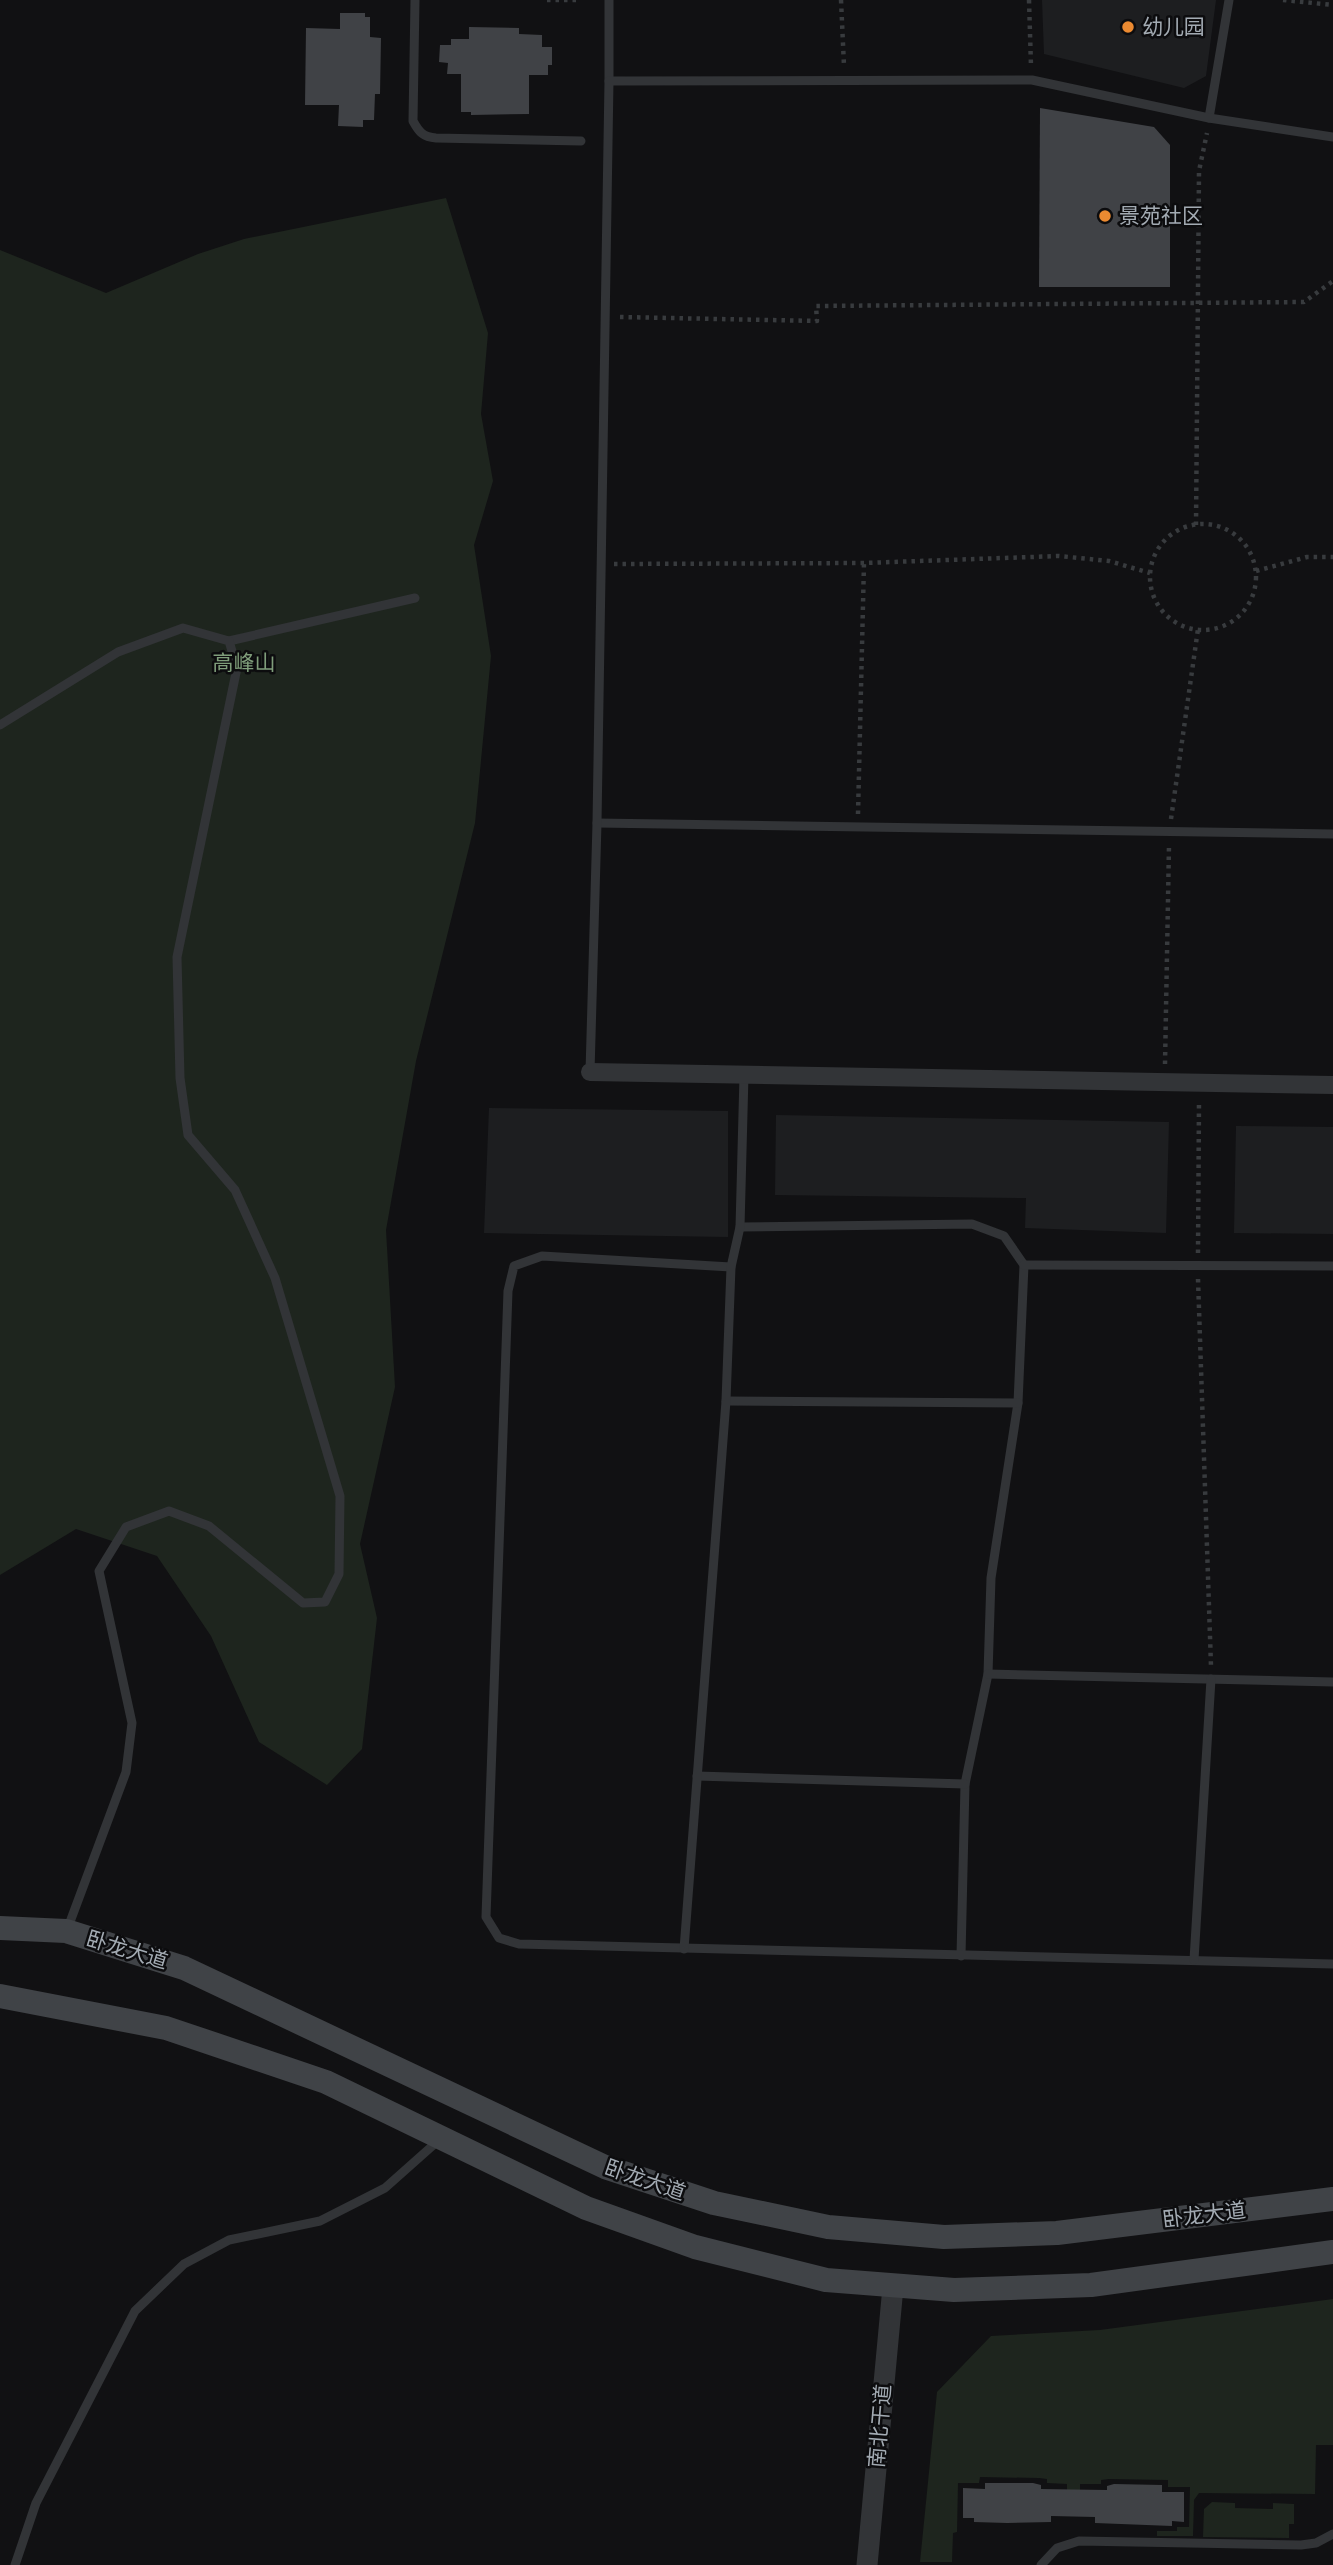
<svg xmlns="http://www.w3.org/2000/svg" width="1333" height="2565" font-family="'Exo 2','Noto Sans SC',sans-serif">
<rect width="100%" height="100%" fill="#111113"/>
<g fill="#1d1e20">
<polygon points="1042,0 1216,0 1206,76 1184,88 1044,54"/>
<polygon points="489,1108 728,1111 728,1237 484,1233"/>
<polygon points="776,1115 1169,1122 1166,1233 1025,1228 1026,1198 775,1195"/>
<polygon points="1236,1126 1333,1127 1333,1234 1234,1233"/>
</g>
<g fill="#1e251e">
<polygon points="446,198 488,333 481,414 493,481 474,545 491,656 475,823 416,1061 386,1230 395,1387 360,1544 377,1618 362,1749 327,1785 259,1742 211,1636 157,1556 76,1529 0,1575 0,250 106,293 198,254 244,239"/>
<polygon points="1333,2299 1333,2445 1316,2445 1315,2494 1199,2493 1194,2500 1193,2536 1157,2536 1157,2531 1177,2531 1177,2527 1189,2527 1190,2487 1168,2487 1168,2480 1109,2479 1101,2480 1101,2484 1080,2484 1080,2490 1067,2490 1067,2484 1047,2483 1047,2479 1039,2478 980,2477 979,2483 958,2483 957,2532 953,2533 952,2562 920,2562 937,2392 991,2336 1100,2330"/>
<polygon points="1212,2502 1235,2503 1235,2508 1273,2509 1273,2503 1294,2504 1294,2524 1289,2524 1289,2538 1203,2537 1204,2509"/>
</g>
<g fill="#404246">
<polygon points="340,13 365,13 365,17 370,17 370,37 381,38 380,94 375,94 374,120 363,120 363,127 338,126 339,105 305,105 306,28 340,29"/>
<polygon points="469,27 519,28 519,34 542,35 542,47 552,47 552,65 548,65 548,75 529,75 529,114 471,115 471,112 461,112 461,74 447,74 448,63 439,62 440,45 451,45 451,39 469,39"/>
<polygon points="1040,108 1154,127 1170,145 1170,287 1039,287"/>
<polygon points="985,2483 1033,2483 1041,2485 1041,2489 1107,2490 1107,2486 1114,2484 1162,2485 1162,2492 1184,2492 1184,2522 1172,2521 1172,2526 1095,2523 1095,2517 1051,2516 1051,2522 1007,2523 974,2522 974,2518 963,2518 963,2488 985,2489"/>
</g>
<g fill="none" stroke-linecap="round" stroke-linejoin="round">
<g stroke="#383b3e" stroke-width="4.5" stroke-dasharray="3.5 5" stroke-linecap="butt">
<polyline points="547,0 577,0"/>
<polyline points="841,0 844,66"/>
<polyline points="1029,0 1031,66"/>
<polyline points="1283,0 1333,5"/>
<polyline points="620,317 817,321 816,306 1304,302 1333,281"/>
<circle cx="1203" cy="577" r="53"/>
<polyline points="1196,525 1199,171 1207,133"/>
<polyline points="614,564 864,563 1059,556 1109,561 1150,573"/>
<polyline points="1256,571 1307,557 1333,557"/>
<polyline points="858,814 864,563"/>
<polyline points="1171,819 1198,629"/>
<polyline points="1165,1064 1169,845"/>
<polyline points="1198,1253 1199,1101"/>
<polyline points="1198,1279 1211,1666"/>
</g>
<g stroke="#323437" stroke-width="9">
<path d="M415,0L413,121C419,132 423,137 436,138L581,141"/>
<polyline points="609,81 609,0"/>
<polyline points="1209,118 1229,0"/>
<polyline points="229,641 415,598"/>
<polyline points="0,725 118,652 183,628 229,641 237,668 177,957 180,1078 188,1135 235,1190 275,1278 340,1496 339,1574 325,1602 303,1603 209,1526 169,1511 126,1527 99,1571 132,1723 126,1772 67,1930"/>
<polyline points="597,823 1333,834"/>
<polyline points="590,1072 597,823 609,81 1032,80 1209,118 1333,137"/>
<polyline points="740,1227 972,1224 1004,1236 1024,1265 1018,1403 991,1578 988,1674 965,1784 961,1956"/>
<polyline points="1024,1265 1333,1266"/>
<polyline points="731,1267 542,1256 514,1266 508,1291 486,1917 499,1938 519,1944 1333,1964"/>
<polyline points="726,1401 1018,1403"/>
<polyline points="988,1674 1333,1682"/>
<polyline points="697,1776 965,1784"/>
<polyline points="684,1949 726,1401 731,1267 740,1227 744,1075"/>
<polyline points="1194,1960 1211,1679"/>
<polyline points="15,2565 36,2503 135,2311 184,2264 229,2240 320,2221 385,2188 439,2140"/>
<polyline points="1041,2565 1057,2548 1079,2541 1301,2545 1316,2543 1333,2534"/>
</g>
<polyline stroke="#323437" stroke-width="18" points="590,1072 1333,1085"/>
<polyline stroke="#323437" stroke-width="21" points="867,2565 893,2287"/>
<g stroke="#404347" stroke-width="24">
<polyline points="0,1928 66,1931 184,1968 605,2167 714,2203 828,2227 944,2237 1057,2233 1333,2199"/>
<polyline points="0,1996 166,2028 326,2082 586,2208 695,2247 826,2280 954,2290 1091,2285 1333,2252"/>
</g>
</g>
<g fill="#eb8a31" stroke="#0c0c0e" stroke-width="2.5">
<circle cx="1128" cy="27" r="7"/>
<circle cx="1105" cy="216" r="7"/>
</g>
<g text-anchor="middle" stroke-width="5" stroke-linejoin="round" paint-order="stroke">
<g font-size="21" fill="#a3abb3" stroke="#0c0c0e" text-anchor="start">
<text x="1142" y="34">幼儿园</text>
<text x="1119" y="223">景苑社区</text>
</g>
<g font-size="21" fill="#7f9d7a" stroke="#0c0c0e">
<text x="244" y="670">高峰山</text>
</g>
<g font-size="21" fill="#a3abb3" stroke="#0c0c0e">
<text transform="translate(127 1950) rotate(17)" y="7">卧龙大道</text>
<text transform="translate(645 2180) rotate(19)" y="7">卧龙大道</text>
<text transform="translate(1204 2215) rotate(-7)" y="7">卧龙大道</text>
<text transform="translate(880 2426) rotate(-85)" y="7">南北干道</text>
</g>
</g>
</svg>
